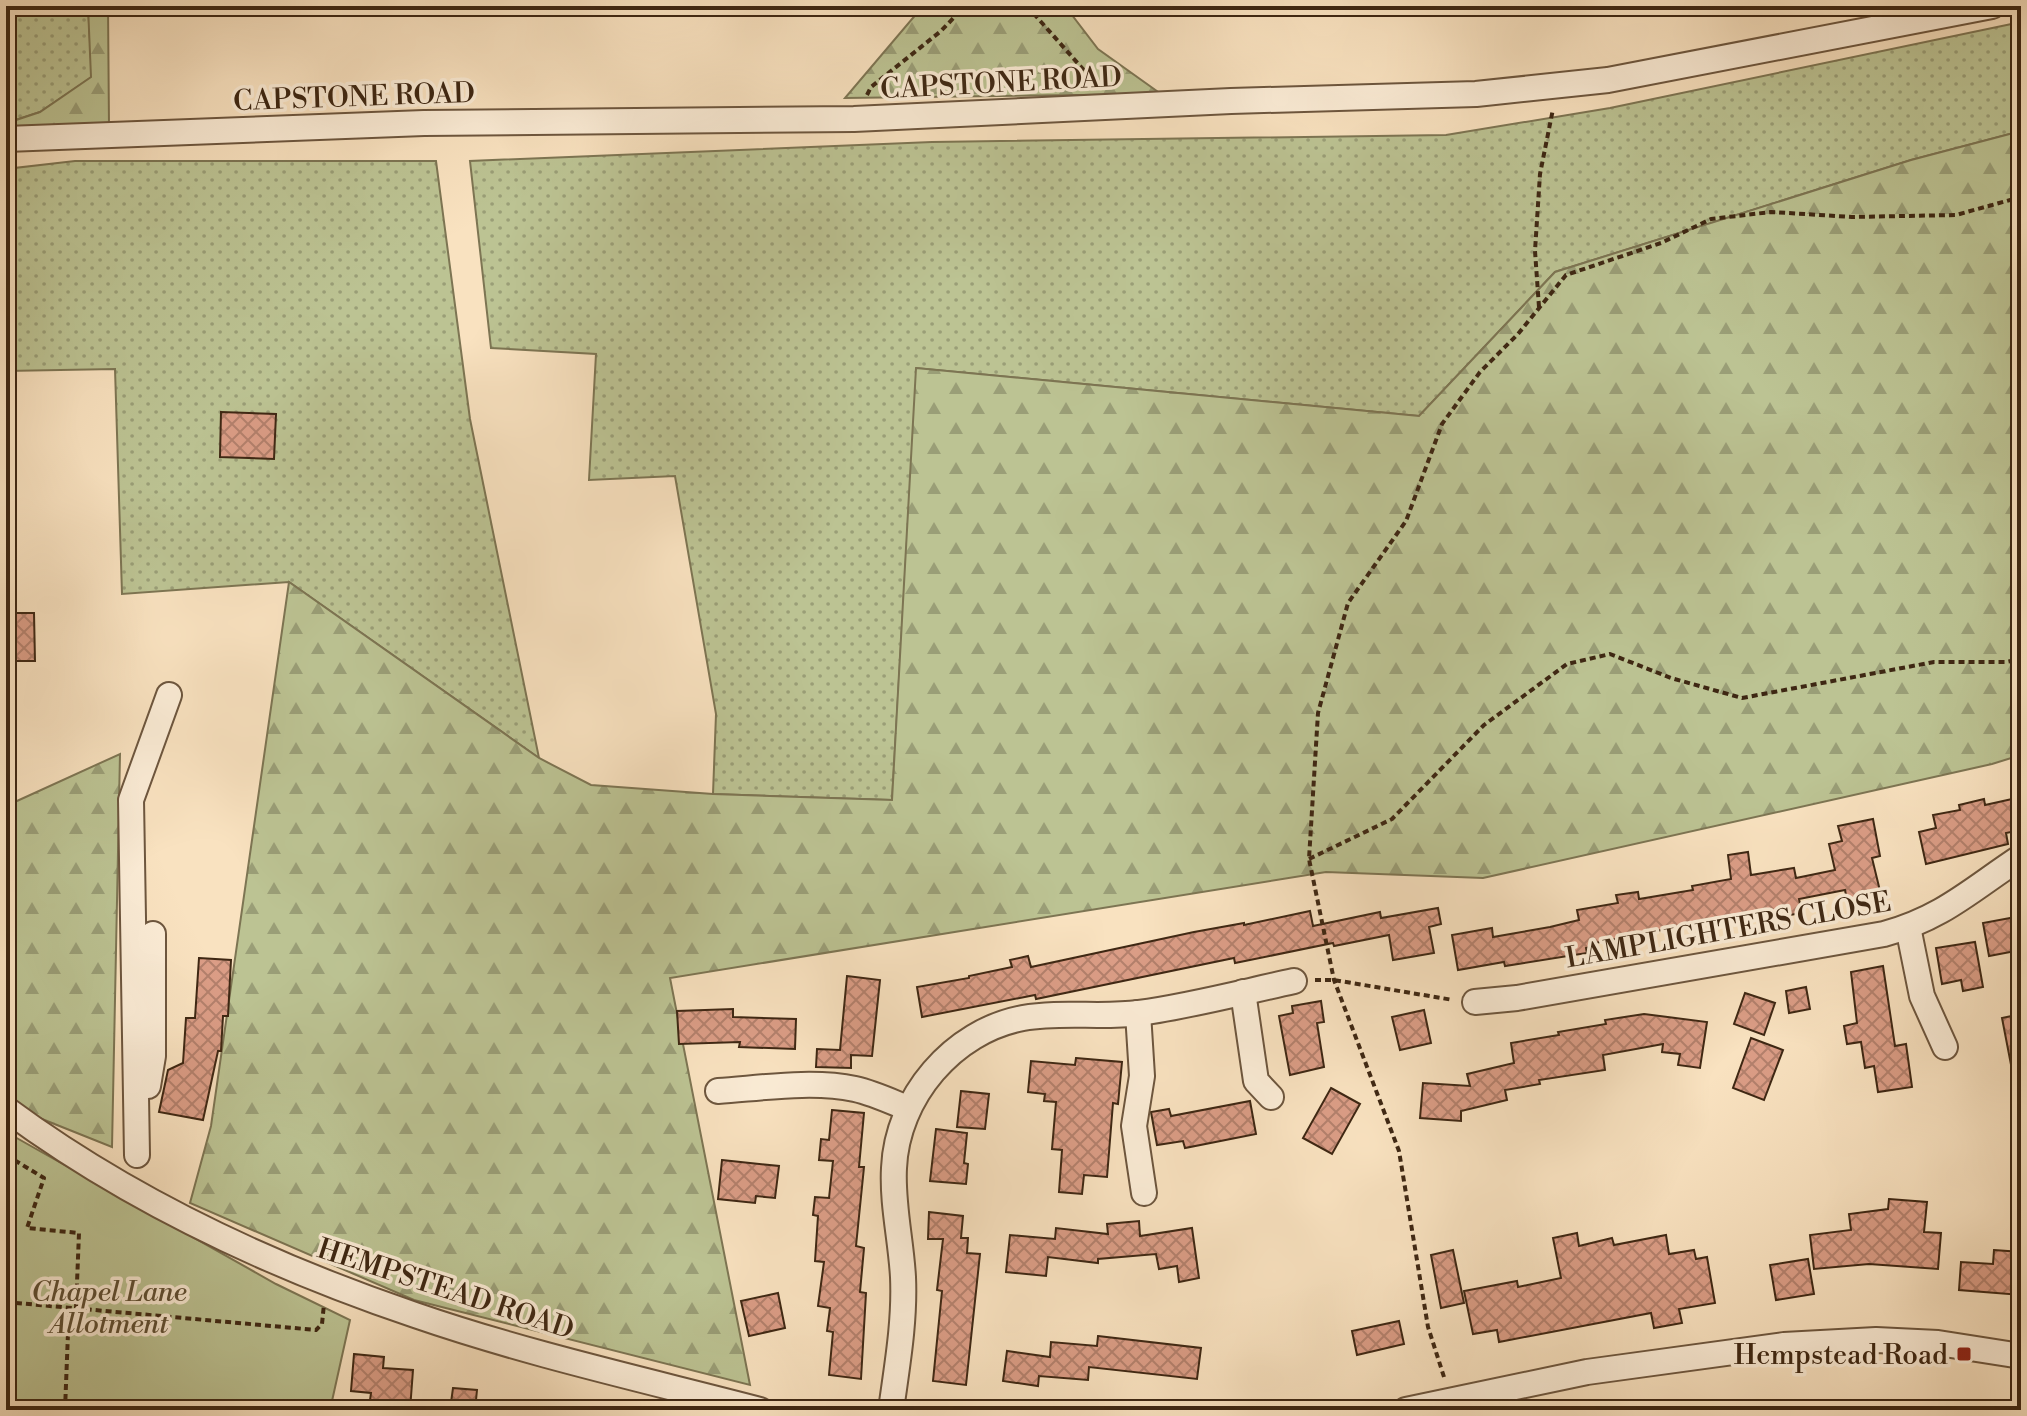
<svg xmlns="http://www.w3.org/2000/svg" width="2027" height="1416" font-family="'Libre Bodoni',serif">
<defs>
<pattern id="grass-dots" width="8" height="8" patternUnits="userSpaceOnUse" patternTransform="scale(2)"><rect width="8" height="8" fill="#bcc393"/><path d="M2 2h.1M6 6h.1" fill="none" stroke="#9a9e77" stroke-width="1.8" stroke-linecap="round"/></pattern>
<pattern id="forest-firs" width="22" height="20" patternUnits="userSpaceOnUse" patternTransform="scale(2)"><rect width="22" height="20" fill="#bcc393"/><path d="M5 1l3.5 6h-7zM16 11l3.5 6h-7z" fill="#9a9e77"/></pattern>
<pattern id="building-cross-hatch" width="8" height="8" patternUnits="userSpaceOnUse" patternTransform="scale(2)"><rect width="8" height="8" fill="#db9d86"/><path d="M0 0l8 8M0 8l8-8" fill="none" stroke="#b3806c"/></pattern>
</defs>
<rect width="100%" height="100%" fill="#f9e2c0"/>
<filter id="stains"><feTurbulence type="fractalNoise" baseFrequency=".0025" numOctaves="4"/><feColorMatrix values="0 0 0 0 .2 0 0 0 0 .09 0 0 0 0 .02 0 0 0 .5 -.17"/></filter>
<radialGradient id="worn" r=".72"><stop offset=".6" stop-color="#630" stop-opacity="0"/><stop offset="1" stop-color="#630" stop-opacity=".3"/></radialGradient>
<g fill="url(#grass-dots)" stroke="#7d7553" stroke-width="2">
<polygon points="6,6 88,6 92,77 40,112 6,123"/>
<polygon points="2021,22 2021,131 1911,160 1555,272 1419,416 917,368 892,800 713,794 716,714 675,476 589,480 596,354 491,348 470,161 932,142 1446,135 1610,108"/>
<polygon points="75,161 436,161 470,419 539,758 289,582 122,594 115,369 6,371 6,169"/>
</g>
<g fill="url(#forest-firs)" stroke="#7d7553" stroke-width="2">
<polygon points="88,6 108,6 109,126 6,131 7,123 40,112 91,77"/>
<polygon points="923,6 1065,6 1098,49 1161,94 845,98"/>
<polygon points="2021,131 2021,755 1992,764 1483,878 1326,872 670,978 750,1385 414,1300 190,1203 211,1126 289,582 539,758 591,785 713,794 892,800 916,368 1419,416 1555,272 1911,160"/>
<polygon points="120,754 112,1147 37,1117 6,1093 6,806"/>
</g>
<polygon fill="#bcc393" stroke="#7d7553" stroke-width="2" points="6,1132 276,1284 350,1320 330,1410 6,1410"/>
<g fill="url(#building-cross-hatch)" stroke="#3e2713" stroke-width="2">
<polygon points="221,412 276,414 274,459 220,457"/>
<polygon points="6,613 34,613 35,661 6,661"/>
<polygon points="2021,797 2021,830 2006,833 2008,844 1926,864 1919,832 1936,828 1933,815 1960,810 1959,805 1984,799 1985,805"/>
<polygon points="1873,819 1880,856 1872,858 1881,895 1872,897 1874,905 1849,910 1845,890 1799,899 1802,913 1761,920 1759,911 1595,943 1596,946 1586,948 1587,953 1505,966 1504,962 1458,970 1452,935 1492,928 1493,937 1550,927 1579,920 1577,910 1618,903 1616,895 1638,892 1639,899 1693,890 1692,886 1731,879 1728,855 1748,852 1751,875 1794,868 1796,878 1835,870 1829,844 1842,841 1838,826"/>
<polygon points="1438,908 1441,924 1429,927 1434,953 1393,960 1389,935 1334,946 1333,943 1235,963 1234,958 1036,999 1035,995 922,1017 917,987 969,978 969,976 1012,967 1010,960 1028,956 1031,967 1194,932 1244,923 1244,925 1310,911 1313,926 1380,912 1381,918"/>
<polygon points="2021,916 2021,950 1989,956 1983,923"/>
<polygon points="1975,942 1983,987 1963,991 1961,980 1942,984 1936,948"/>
<polygon points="199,958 231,960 228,1016 223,1016 221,1051 218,1051 203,1120 159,1112 168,1070 183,1063 186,1018 195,1018"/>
<polygon points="1883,966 1895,1046 1906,1044 1912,1087 1878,1092 1874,1066 1865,1068 1861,1042 1847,1044 1844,1026 1857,1023 1851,972"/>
<polygon points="847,976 880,980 872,1056 851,1055 851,1068 816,1067 817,1049 840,1050"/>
<polygon points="1806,987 1810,1009 1789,1013 1786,991"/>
<polygon points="1745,993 1775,1003 1764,1035 1734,1024"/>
<polygon points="1321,1001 1324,1022 1317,1023 1324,1067 1290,1075 1279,1016 1293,1013 1292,1006"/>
<polygon points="733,1009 733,1017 796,1019 795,1049 739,1047 740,1042 679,1044 677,1011"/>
<polygon points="1424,1010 1431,1043 1400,1050 1392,1017"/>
<polygon points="1644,1014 1707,1022 1700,1068 1678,1065 1680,1054 1662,1052 1663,1044 1603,1055 1605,1070 1539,1080 1540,1084 1505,1090 1507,1100 1461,1111 1461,1121 1420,1118 1423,1083 1470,1086 1467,1074 1514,1063 1511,1043 1559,1035 1558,1032 1606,1024 1605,1020"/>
<polygon points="2021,1014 2021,1069 2012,1070 2002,1018"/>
<polygon points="1751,1038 1783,1050 1764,1100 1733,1088"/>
<polygon points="1076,1058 1122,1062 1118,1104 1113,1103 1107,1177 1084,1175 1082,1194 1059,1192 1062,1150 1052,1149 1056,1102 1044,1101 1045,1094 1028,1092 1031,1061 1075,1065"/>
<polygon points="1331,1088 1360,1104 1332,1154 1303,1138"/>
<polygon points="961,1091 989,1094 985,1129 957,1127"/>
<polygon points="1250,1101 1256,1134 1185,1148 1183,1141 1157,1145 1151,1112 1169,1109 1171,1116"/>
<polygon points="832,1110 864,1113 859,1167 864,1167 856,1246 864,1248 860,1292 866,1293 861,1379 829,1375 833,1332 827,1331 830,1308 818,1306 824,1262 815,1261 818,1216 813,1215 815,1197 829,1198 833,1161 819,1160 821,1139 829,1140"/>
<polygon points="936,1129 967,1133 964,1163 968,1164 966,1184 930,1181"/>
<polygon points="722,1160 779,1166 775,1198 756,1196 755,1203 718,1199"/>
<polygon points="1889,1199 1927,1202 1924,1232 1941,1233 1938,1269 1869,1264 1814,1269 1810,1235 1851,1230 1849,1214 1888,1209"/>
<polygon points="929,1212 963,1216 961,1238 968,1238 967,1253 980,1254 966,1385 933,1381 942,1291 937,1290 943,1239 928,1239"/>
<polygon points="1139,1221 1140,1236 1192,1228 1199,1278 1179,1282 1177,1266 1159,1269 1156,1254 1098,1259 1098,1263 1048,1257 1046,1276 1006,1272 1010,1235 1055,1239 1056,1228 1108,1234 1107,1224"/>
<polygon points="1577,1233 1579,1246 1612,1238 1614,1245 1666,1235 1669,1254 1694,1250 1696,1259 1707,1257 1715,1303 1679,1309 1682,1323 1654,1328 1651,1313 1499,1342 1497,1330 1473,1334 1464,1291 1517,1281 1518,1287 1561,1278 1553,1238"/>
<polygon points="1453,1250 1464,1303 1441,1308 1431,1255"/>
<polygon points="1994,1250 2021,1252 2021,1295 1959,1290 1961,1262 1993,1264"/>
<polygon points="1808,1259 1814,1294 1776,1300 1770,1265"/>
<polygon points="778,1293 785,1328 749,1336 741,1301"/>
<polygon points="1399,1321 1404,1344 1357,1355 1352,1331"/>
<polygon points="1098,1336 1201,1348 1197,1379 1089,1367 1088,1380 1039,1376 1038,1386 1003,1381 1007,1351 1050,1357 1051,1342 1097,1346"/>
<polygon points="354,1354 384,1357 383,1368 413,1370 410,1410 369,1408 371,1393 351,1391"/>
<polygon points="453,1388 477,1390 475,1410 450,1410"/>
</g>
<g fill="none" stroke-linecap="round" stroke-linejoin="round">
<g stroke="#6d563e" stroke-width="28">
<g id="minor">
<polyline points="6,139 424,123 854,119 1231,101 1476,94 1608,80 1992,6"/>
<polyline points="1908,927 1922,996 1945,1047"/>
<polyline points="1243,992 1256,1081 1271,1097"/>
<path d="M1475,1002L1517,998L1884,934C1943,918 1972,889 2021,857"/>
<polyline points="1138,1013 1142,1076 1134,1126 1144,1193"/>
<polyline points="148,1086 153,1056 153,934"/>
<path d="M718,1091C762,1088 812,1080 855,1089C873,1093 890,1101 907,1108"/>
<path d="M6,1109C129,1200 270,1266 415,1315C528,1354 645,1380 760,1410"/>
<polyline points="137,1155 131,800 169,695"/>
<path d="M891,1410C897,1366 905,1322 903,1277C901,1240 892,1204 894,1168C897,1097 953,1031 1023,1018C1061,1011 1101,1018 1139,1013C1191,1006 1243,992 1294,981"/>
<polyline points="1406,1410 1587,1372 1784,1345 1876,1340 1938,1343 2021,1356"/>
</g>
</g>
<g stroke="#3e2713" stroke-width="4" stroke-dasharray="6 4" stroke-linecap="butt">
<polyline points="1027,6 1097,85"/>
<polyline points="867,95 871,87 941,31 965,6"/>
<polyline points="1539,307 1535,251 1540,174 1553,109"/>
<polyline points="1309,859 1392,819 1484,725 1567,664 1610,654 1671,678 1742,698 1934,662 2006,662 2021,659"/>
<polyline points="1315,980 1334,980 1453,1000"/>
<polyline points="6,1155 44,1178 27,1228 79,1233 76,1308"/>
<polyline points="6,1302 316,1330 322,1324 324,1304"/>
<polyline points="1444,1377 1428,1327 1399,1151 1334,980 1309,859 1318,713 1348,603 1406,521 1442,424 1480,372 1518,334 1566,275 1661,243 1711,219 1771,212 1852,217 1956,215 2021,197"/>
<polyline points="65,1410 69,1307"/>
</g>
<use href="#minor" stroke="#fbecd6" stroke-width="24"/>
</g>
<rect fill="#8f2418" stroke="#fbecd6" stroke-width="3" x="1956" y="1346" width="16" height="16" rx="4"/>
<g text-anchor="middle" stroke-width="7" stroke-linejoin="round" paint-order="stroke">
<g font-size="28" fill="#3e2713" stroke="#fbecd6">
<text transform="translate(1001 82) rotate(-3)" y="10">CAPSTONE ROAD</text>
<text transform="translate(354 96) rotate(-2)" y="10">CAPSTONE ROAD</text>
<text transform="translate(1728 929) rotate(-10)" y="10">LAMPLIGHTERS CLOSE</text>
<text transform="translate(446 1288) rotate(18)" y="10">HEMPSTEAD ROAD</text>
</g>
<g font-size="28" font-style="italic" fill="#5e4e33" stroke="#fbecd6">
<text x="109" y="1301">Chapel Lane<tspan x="109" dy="32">Allotment</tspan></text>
</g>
<g font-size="28" fill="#3e2713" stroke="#fbecd6" text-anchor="end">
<text x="1948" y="1364">Hempstead Road</text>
</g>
</g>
<rect width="2027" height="1416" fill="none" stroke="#f9e2c0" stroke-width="32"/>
<rect x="8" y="8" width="2011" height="1400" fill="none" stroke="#3e2713" stroke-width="4"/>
<rect x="16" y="16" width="1995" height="1384" fill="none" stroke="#3e2713" stroke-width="2"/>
<rect width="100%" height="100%" filter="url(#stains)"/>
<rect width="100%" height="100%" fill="url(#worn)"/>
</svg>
